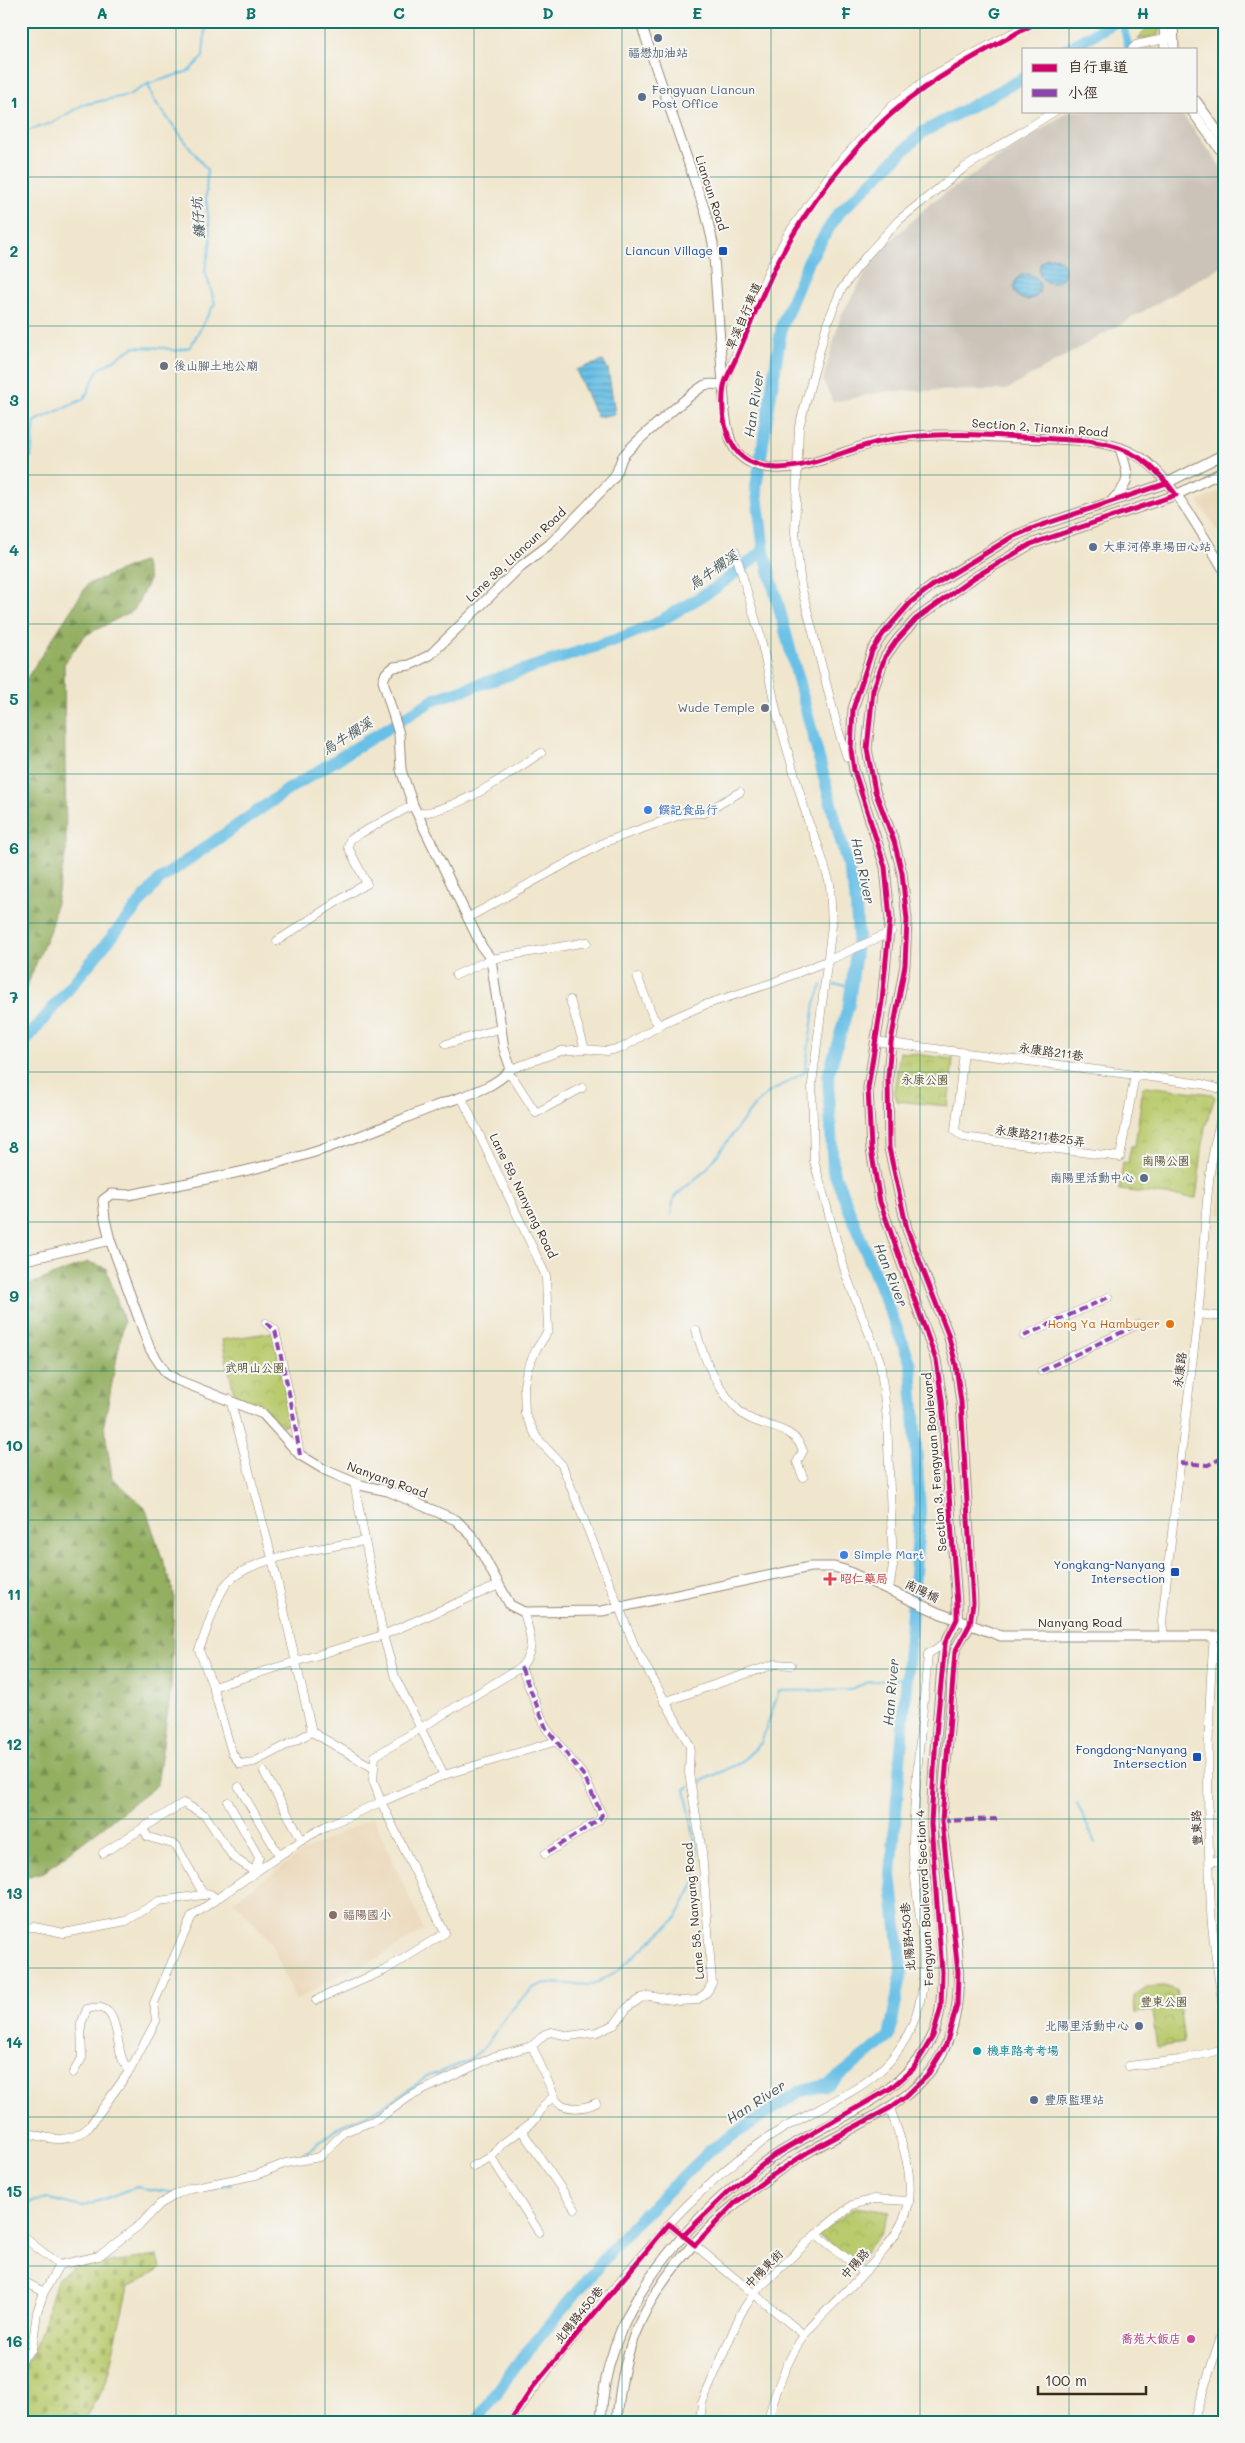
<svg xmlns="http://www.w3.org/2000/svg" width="1245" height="2443" font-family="Mali,'LXGW WenKai TC',sans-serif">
<defs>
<pattern id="forest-firs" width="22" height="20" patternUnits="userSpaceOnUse" patternTransform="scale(1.25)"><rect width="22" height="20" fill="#93af61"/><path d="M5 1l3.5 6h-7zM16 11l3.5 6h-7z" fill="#798f4f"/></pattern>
<pattern id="cemetery-stones" width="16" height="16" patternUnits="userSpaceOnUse" patternTransform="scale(1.25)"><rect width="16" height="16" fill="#bacb6e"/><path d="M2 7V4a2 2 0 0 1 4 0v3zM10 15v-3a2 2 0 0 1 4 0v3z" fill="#a1ae5f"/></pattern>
<pattern id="park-crowns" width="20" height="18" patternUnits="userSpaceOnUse" patternTransform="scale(1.25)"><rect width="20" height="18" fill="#bacb6e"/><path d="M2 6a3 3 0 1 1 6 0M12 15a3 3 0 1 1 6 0" fill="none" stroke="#a1ae5f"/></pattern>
<pattern id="water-rules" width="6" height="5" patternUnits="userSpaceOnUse" patternTransform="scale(1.25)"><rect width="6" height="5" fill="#69c0e6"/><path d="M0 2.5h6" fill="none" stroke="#589cba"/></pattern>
</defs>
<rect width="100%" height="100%" fill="#f6f6f2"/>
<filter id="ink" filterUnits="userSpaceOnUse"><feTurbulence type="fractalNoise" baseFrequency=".02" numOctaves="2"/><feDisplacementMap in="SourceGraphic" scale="10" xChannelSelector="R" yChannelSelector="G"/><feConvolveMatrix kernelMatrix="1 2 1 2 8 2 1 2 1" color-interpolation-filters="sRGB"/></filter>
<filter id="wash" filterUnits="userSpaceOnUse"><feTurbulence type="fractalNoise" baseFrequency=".0096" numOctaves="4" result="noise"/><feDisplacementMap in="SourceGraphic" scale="20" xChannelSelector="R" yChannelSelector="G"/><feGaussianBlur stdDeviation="1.12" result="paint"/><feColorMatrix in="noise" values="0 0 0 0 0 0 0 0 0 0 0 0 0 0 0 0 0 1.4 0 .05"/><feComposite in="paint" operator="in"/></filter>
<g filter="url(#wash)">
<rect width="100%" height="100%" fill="#f0e6cd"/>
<g fill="#ebd8ba">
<polygon points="1224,488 1224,541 1199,502"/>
<polygon points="1224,1167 1224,1303 1214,1301 1223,1215 1218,1215"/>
<polygon points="373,1817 424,1930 376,1959 336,1976 296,2001 269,1939 234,1901 302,1852"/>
</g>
<polygon fill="#cbc3b8" points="1069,111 1180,111 1224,171 1224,265 1006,390 888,391 833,402 823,380 841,315 878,253 932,202"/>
<polygon fill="#bacb6e" stroke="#7a7a46" points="1152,21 1159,21 1159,35 1138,40"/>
<g fill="url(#forest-firs)" stroke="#676c40">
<polygon points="144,561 149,580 134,610 84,636 64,664 66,851 51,927 21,1000 21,687 88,584"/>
<polygon points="88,1262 106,1268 124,1321 104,1424 112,1478 145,1507 174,1594 171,1688 157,1785 44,1872 21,1878 21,1288"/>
</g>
<polygon fill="url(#cemetery-stones)" stroke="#7a7a46" points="158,2256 161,2268 128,2287 106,2382 84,2422 21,2422 21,2363 30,2358 40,2334 58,2278 76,2266"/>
<g fill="url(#park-crowns)" stroke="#7a7a46">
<polygon points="900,1052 953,1059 948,1106 897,1101 894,1091"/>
<polygon points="1146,1086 1212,1094 1215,1097 1205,1127 1196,1198 1119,1190 1123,1162 1128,1163 1131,1146 1135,1146 1143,1087"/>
<polygon points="274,1332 294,1421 282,1426 270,1414 235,1397 222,1340"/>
<polygon points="1164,1986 1177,1990 1184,2043 1157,2047 1152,2011 1135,2013 1134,1995 1147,1987"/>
<polygon points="855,2207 890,2212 880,2234 856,2263 818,2235"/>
</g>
<g fill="url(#water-rules)" stroke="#527582">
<circle cx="1052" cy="270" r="13"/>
<circle cx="1027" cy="287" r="13"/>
<polygon points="603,361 608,369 615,414 597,417 576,370"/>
</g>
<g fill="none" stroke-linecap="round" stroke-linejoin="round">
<g stroke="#69c0e6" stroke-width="2">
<polyline points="21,133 54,122 82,105 129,95 148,84"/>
<polyline points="21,464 31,457 35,421 84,399 98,370 134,347 165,348 176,351 190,347 215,303 205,271 211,241 206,199 207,170 154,100 148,84 189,71 203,57 205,29 209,21"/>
<polyline points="827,985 851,985"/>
<polyline points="671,1215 674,1197 706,1170 753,1107 768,1093 805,1072 815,1003 822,985"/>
<polyline points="693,1785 740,1763 761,1743 779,1691 848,1690 869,1682 908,1677"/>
<polyline points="1077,1803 1095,1843"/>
<polyline points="295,2158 311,2149 340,2126 383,2107 427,2077 466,2062 484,2048 509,2012 533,1988 546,1983 593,1985 617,1971 676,1919 695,1882 697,1851 685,1789 689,1787"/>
<polyline points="184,2194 231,2184"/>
<polyline points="21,2215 30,2202 49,2199 82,2207 136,2187 175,2193"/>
</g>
<polyline stroke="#69c0e6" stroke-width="8" points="1122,21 1129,49"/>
<g stroke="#69c0e6" stroke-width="12">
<polyline points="1067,49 1117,21"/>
<polyline points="21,1052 22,1045 159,880 289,789 435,699 615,640 655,624 714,589 764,551"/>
<polyline points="476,2422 516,2365 631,2227 709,2151 799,2092 829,2084 889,2037 902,1971 891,1875 920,1511 911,1364 833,1170 828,1076 849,1004 858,936 855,894 764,551 756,487 782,325 808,262 837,215 923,132 1024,78"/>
</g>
</g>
</g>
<g filter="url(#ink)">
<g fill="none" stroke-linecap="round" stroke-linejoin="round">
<g stroke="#968876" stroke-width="9">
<g id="minor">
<polyline points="903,22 905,21"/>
<polyline points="1132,49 1136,45 1169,38"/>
<polyline points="724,385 768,272 788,234 836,166 891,107 928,78 1035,21"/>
<polyline points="735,551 760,635 777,714 808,821 818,845 830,884 832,925 812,1084 814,1161 846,1275 880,1361 887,1419 893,1565 889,1589"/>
<polyline points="847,757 838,729 801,586 795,532 799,427 827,324 841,290 866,256 899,220 964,168 1055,111"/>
<path d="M418,814C465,807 502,778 541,753"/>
<polyline points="469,917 605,842 683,814 704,813 740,792"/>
<polyline points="277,941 355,890 367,884 348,847 350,839 413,805"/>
<polyline points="456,975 491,959 587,942"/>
<polyline points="638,978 653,1017 659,1025"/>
<polyline points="570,1000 585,1049"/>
<polyline points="875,1041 1135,1075 1202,1084 1224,1090"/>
<polyline points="446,1044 502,1028"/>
<polyline points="964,1052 955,1131 963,1137 1120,1157 1135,1075"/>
<polyline points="511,1069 561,1051 585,1049 607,1051 622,1048 665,1022 704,1005 772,983 827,961 891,932"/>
<polyline points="507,1073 514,1079 536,1113 582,1088"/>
<polyline points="1198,1314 1224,1317"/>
<polyline points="266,1323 275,1330 291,1402 300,1455"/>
<path d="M696,1330C703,1358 718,1390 739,1411C757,1429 794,1423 803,1451L797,1462L803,1477"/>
<polyline points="1024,1336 1109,1297"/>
<polyline points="1041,1371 1139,1324"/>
<polyline points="230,1399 272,1558 312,1732 372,1767"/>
<path d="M1164,1636L1162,1622C1173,1519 1186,1417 1198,1314C1206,1247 1203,1173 1224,1108"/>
<path d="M1214,1636C1206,1728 1207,1819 1211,1911C1213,1946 1220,1982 1224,2017"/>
<polyline points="521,1667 546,1728 584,1776 602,1815 599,1820 545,1854"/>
<path d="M213,1687L199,1650C207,1631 214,1603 225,1586C244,1557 330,1547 364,1541"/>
<polyline points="664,1702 775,1664 791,1665"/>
<polyline points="312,1732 254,1762 240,1764 232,1753 213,1687 383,1635 499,1585"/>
<polyline points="264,1772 302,1840"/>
<polyline points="444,1775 557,1741"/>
<polyline points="239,1787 279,1855"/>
<polyline points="143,1829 148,1837 176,1845 204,1895"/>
<polyline points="103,1853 183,1803 205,1815 233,1857 255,1872 259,1857 228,1802"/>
<polyline points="1211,1861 1224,1862"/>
<polyline points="21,1928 34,1927 64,1933 126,1921 159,1901 210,1894 217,1899"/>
<polyline points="316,2000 385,1970 445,1933 381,1802 444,1775 395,1677 383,1635 354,1482"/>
<path d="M532,2046L557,2102C568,2110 584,2109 596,2103"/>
<polyline points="1128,2066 1179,2060 1224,2049"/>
<path d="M73,2073L82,2058L81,2024L87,2009C121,1999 114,2040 123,2061C124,2064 127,2067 130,2070"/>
<path d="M21,2131C46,2138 68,2147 89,2127L130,2070L156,2021L154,2003L192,1916L302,1840L326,1826L381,1802L373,1780L375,1756L521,1667C537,1647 530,1636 524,1612"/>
<polyline points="522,2131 575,2209"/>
<polyline points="491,2157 539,2232"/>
<polyline points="473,2166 491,2157 501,2145 535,2120 544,2105 554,2096"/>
<polyline points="669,2224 804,2335"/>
<polyline points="816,2234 864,2272"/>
<polyline points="21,2235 59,2265"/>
<polyline points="21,2280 44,2292"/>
<polyline points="21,2360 32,2349 37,2312 44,2292 59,2265 99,2256 141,2224 160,2204 177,2194 190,2188 256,2175 286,2163 320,2157 344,2132 378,2119 409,2097 495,2056 532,2046 545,2034 551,2032 569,2036 597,2032 614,2025 628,2007 641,1998 649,1996 679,2001 697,2000 707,1992 712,1983 702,1852 689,1773 690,1746 635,1647 562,1465 537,1438 525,1414 524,1385 527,1370 536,1350 548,1331 546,1276 462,1098"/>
<path d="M510,2422C538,2381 569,2344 600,2305C654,2239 709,2172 784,2128C844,2093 899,2080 919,2005C933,1953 912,1896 913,1844C914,1781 923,1717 928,1654L945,1643"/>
<polyline points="700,2422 702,2403 741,2313 755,2292 816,2234 852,2205 874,2199 909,2201"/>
<path d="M768,2422C773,2396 789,2355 805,2334C834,2298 902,2248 909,2201C913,2168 900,2138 890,2108"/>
<polyline points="1193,2422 1224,2327"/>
</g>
</g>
<g stroke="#968876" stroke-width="11">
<g id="tertiary">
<path d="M640,21L706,214L713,243L725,413C728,436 731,458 759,466C798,476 842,450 880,441C924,431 974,436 1020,438C1048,439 1078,438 1106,444C1117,446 1129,451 1138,456C1169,473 1205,539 1224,570"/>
<polyline points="1164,21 1165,49"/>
<polyline points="1173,21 1174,49"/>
<polyline points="1196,101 1224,140"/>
<polyline points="1192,111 1224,155"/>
<path d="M724,385C718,385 710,383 705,385C695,390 626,449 622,458C619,465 618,472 613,479L550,544L521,566L430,655L410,665L394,667L386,673L383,681L399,734L401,770L413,805L482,947L491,959L504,1049L511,1069C490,1092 460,1096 433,1107C392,1123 351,1141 308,1154C250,1172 189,1182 129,1195L111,1194L103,1200L105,1219L110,1240L150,1349L166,1373L177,1380L263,1414L300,1455L325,1470L360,1485L388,1491L456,1520L473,1537L510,1605L524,1612L602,1611L810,1567H834L845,1570L939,1613L1001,1636H1224"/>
<path d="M1113,499C1134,480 1127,473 1120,448"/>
<polyline points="21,1261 110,1240"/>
<path d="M601,2422C602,2395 606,2371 615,2346C640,2272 712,2197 776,2155C831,2119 901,2100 932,2037C955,1991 932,1880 932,1825C931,1784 936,1743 939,1703C941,1684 941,1664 945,1645C947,1636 955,1628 957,1619C958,1615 957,1609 957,1604L942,1400L936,1360L880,1202L871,1149L868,1088L882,1001L890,919L885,867L854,770L851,750L853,709L872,651L883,634L911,602L932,586L1012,537L1036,527L1167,483L1224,454"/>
<path d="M617,2422C619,2393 624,2363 634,2336C664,2259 740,2192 810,2151C859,2123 921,2102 946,2045C970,1992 953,1918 947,1862C945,1848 942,1832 942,1818C944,1781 948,1743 951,1706C952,1689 951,1669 955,1652C957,1643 965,1635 969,1627C972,1620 972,1611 973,1603L961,1402L956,1365L948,1334L907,1229L889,1148L888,1077L891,1042L905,965L907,920L902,873L894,841L875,791L867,749L873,690L885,657L897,640L916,619L975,577L1031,544L1176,495L1224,471"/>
</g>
</g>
<use href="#minor" stroke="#fff" stroke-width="8"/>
<use href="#tertiary" stroke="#fff" stroke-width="9"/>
<g stroke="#8e44ad" stroke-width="4" stroke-dasharray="8 4" stroke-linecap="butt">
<polyline points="266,1323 275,1330 291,1402 300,1455"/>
<polyline points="1024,1336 1109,1297"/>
<polyline points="1041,1371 1139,1324"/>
<polyline points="1180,1463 1208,1465 1224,1457"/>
<polyline points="521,1667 546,1728 584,1776 602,1815 599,1820 545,1854"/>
<polyline points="942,1821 997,1819"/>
</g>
<g stroke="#f6f6f2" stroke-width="8">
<g id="cycleway">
<polyline points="683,2236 728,2192 775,2155 891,2088 913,2069 933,2036 941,2007 942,1972 931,1824 936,1734 945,1643 957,1619 957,1604 942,1400 936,1360 880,1202 871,1149 868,1088 882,1001 890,919 885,867 854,770 851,750 853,709 872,651 883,634 911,602 932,586 1012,537 1036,527 1167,483"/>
<path d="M510,2422L533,2387L669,2224L695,2245L735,2203L770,2177L808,2152L890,2108L905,2097L927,2076L946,2045L957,2005L958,1972L942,1821L955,1652L970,1624L973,1603L961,1402L956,1365L948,1334L907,1229L889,1148L888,1077L891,1042L905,965L907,920L902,873L894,841L875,791L867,749L873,690L885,657L897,640L916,619L975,577L1031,544L1176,495C1152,461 1129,446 1088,441C1023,438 947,428 883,441C845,448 791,480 753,463C725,452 720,413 724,386C726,377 733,366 737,356C755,314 771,269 796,230C820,191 861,139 897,109C940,73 990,48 1039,21"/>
</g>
</g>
<use href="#cycleway" stroke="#d6006c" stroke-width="5"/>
</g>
</g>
<path fill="none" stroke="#0f766e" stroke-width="1" stroke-opacity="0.55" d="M176,21V2422M325,21V2422M474,21V2422M622,21V2422M771,21V2422M920,21V2422M1069,21V49M1069,111V2422M21,177H1224M21,326H1224M21,475H1224M21,624H1224M21,774H1224M21,923H1224M21,1072H1224M21,1222H1224M21,1371H1224M21,1520H1224M21,1669H1224M21,1819H1224M21,1968H1224M21,2117H1224M21,2266H1224"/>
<g fill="#5c6f8a" stroke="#f6f6f2" stroke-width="2">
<circle cx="658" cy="38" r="5"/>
<circle cx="642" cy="97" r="5"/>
<circle cx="1093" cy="547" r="5"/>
<circle cx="1144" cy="1178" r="5"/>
<circle cx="1139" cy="2026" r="5"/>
<circle cx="1034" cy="2100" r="5"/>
</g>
<g fill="#1a4fb4" stroke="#f6f6f2" stroke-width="2">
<rect x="718" y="246" width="10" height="10" rx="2.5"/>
<rect x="1170" y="1567" width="10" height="10" rx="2.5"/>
<rect x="1192" y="1752" width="10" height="10" rx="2.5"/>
</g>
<g fill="#6b7280" stroke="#f6f6f2" stroke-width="2">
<circle cx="164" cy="366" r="5"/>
<circle cx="765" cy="708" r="5"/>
</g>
<g fill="#3f7fe0" stroke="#f6f6f2" stroke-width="2">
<circle cx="648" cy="810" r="5"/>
<circle cx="844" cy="1555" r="5"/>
</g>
<circle fill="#e8710a" stroke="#f6f6f2" stroke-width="2" cx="1170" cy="1324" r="5"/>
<path fill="#e0444e" stroke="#f6f6f2" stroke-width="2" d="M827.5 1571.5h5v5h5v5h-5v5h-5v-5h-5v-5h5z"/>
<circle fill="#8d6e63" stroke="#f6f6f2" stroke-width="2" cx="333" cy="1915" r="5"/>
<circle fill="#0f9aa8" stroke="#f6f6f2" stroke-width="2" cx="977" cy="2051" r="5"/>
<circle fill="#d1479c" stroke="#f6f6f2" stroke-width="2" cx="1191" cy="2339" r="5"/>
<g text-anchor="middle" stroke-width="4" stroke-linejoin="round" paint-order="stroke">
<g font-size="12" fill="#4e5e75" stroke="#f6f6f2" text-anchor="start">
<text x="658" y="57" text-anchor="middle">福懋加油站</text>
<text x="652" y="94">Fengyuan Liancun<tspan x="652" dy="14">Post Office</tspan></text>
<text x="1103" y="551">大車河停車場田心站</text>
<text x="1134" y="1182" text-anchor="end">南陽里活動中心</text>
<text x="1129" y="2030" text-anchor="end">北陽里活動中心</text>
<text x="1044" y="2104">豐原監理站</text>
</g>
<g font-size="12" fill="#3b2a1e" stroke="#f6f6f2">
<text transform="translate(711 193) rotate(72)" y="4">Liancun Road</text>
<text transform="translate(744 316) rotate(-67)" y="4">旱溪自行車道</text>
<text transform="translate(1040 428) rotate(4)" y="4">Section 2, Tianxin Road</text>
<text transform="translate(516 555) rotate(-43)" y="4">Lane 39, Liancun Road</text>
<text transform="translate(1051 1052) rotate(8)" y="4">永康路211巷</text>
<text transform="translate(1040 1136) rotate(8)" y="4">永康路211巷25弄</text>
<text transform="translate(523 1196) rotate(64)" y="4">Lane 59, Nanyang Road</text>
<text transform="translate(1180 1370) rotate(-83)" y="4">永康路</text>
<text transform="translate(935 1462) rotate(-95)" y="4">Section 3, Fengyuan Boulevard</text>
<text transform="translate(387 1480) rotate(20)" y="4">Nanyang Road</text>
<text transform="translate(922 1591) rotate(26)" y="4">南陽橋</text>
<text x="1080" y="1627">Nanyang Road</text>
<text transform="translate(1197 1828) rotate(-93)" y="4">豐東路</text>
<text transform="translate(925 1898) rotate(-93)" y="4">Fengyuan Boulevard Section 4</text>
<text transform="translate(694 1911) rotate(-95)" y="4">Lane 58, Nanyang Road</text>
<text transform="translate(908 1937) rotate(-95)" y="4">北陽路450巷</text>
<text transform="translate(855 2264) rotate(-48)" y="4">中陽路</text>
<text transform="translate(764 2269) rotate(-45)" y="4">中陽東街</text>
<text transform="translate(579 2315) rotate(-51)" y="4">北陽路450巷</text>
</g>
<g font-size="12" fill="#164399" stroke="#f6f6f2" text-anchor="end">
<text x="713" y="255">Liancun Village</text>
<text x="1165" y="1569">Yongkang-Nanyang<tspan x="1165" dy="14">Intersection</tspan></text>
<text x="1187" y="1754">Fongdong-Nanyang<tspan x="1187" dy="14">Intersection</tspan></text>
</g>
<g font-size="12" fill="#5b616d" stroke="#f6f6f2" text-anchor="start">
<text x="174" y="370">後山腳土地公廟</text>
<text x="755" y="712" text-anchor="end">Wude Temple</text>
</g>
<g font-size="12" fill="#366cbe" stroke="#f6f6f2" text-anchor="start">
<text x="658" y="814">饌記食品行</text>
<text x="854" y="1559">Simple Mart</text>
</g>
<g font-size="12" fill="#5b5232" stroke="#f6f6f2">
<text x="925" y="1084">永康公園</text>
<text x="1166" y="1165">南陽公園</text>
<text x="255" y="1372">武明山公園</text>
<text x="1164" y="2006">豐東公園</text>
</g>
<g font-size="12" fill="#c56008" stroke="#f6f6f2" text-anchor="end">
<text x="1160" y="1328">Hong Ya Hambuger</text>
</g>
<g font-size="12" fill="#be3a42" stroke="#f6f6f2" text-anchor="start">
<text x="840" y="1583">昭仁藥局</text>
</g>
<g font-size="12" fill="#785e54" stroke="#f6f6f2" text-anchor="start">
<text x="343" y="1919">福陽國小</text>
</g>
<g font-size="12" fill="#0d838f" stroke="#f6f6f2" text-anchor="start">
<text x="987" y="2055">機車路考考場</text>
</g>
<g font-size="12" fill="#b23c85" stroke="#f6f6f2" text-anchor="end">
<text x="1181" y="2343">喬苑大飯店</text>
</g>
<g font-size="14" font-style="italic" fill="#49575a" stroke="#f6f6f2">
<text transform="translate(198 218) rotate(-94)" y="5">鐮仔坑</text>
<text transform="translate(754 404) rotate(-81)" y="5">Han River</text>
<text transform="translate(713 570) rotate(-35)" y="5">烏牛欄溪</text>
<text transform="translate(347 736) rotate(-32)" y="5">烏牛欄溪</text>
<text transform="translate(863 871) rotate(78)" y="5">Han River</text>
<text transform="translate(891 1275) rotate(68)" y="5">Han River</text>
<text transform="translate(891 1692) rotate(-85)" y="5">Han River</text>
<text transform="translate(756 2102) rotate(-33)" y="5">Han River</text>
</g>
</g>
<rect width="1245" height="2443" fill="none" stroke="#f6f6f2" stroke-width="55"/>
<rect x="1022" y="48" width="175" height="65" fill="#f6f6f2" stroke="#aba49d"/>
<rect x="1032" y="64" width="25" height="8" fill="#d6006c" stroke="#aba49d"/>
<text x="1068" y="72" font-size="15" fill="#3b2a1e">自行車道</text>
<rect x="1032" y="89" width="25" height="8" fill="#8e44ad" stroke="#aba49d"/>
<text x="1068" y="98" font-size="15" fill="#3b2a1e">小徑</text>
<path d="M1038 2386v8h108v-8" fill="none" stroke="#3b2a1e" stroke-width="2.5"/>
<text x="1045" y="2386" font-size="15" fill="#3b2a1e" stroke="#f6f6f2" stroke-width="4" paint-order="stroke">100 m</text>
<rect x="28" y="28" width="1190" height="2388" fill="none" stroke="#0f766e" stroke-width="2"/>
<g font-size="16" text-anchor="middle" font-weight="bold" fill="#0f766e">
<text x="102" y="19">A</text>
<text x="251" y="19">B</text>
<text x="399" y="19">C</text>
<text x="548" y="19">D</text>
<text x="697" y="19">E</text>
<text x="846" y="19">F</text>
<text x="994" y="19">G</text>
<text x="1143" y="19">H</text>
<text x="14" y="108">1</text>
<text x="14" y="257">2</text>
<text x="14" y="406">3</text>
<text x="14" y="556">4</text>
<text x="14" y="705">5</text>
<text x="14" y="854">6</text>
<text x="14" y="1003">7</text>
<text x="14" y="1153">8</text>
<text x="14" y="1302">9</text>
<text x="14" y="1451">10</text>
<text x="14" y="1600">11</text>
<text x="14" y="1750">12</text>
<text x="14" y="1899">13</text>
<text x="14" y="2048">14</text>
<text x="14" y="2197">15</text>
<text x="14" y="2347">16</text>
</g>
</svg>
